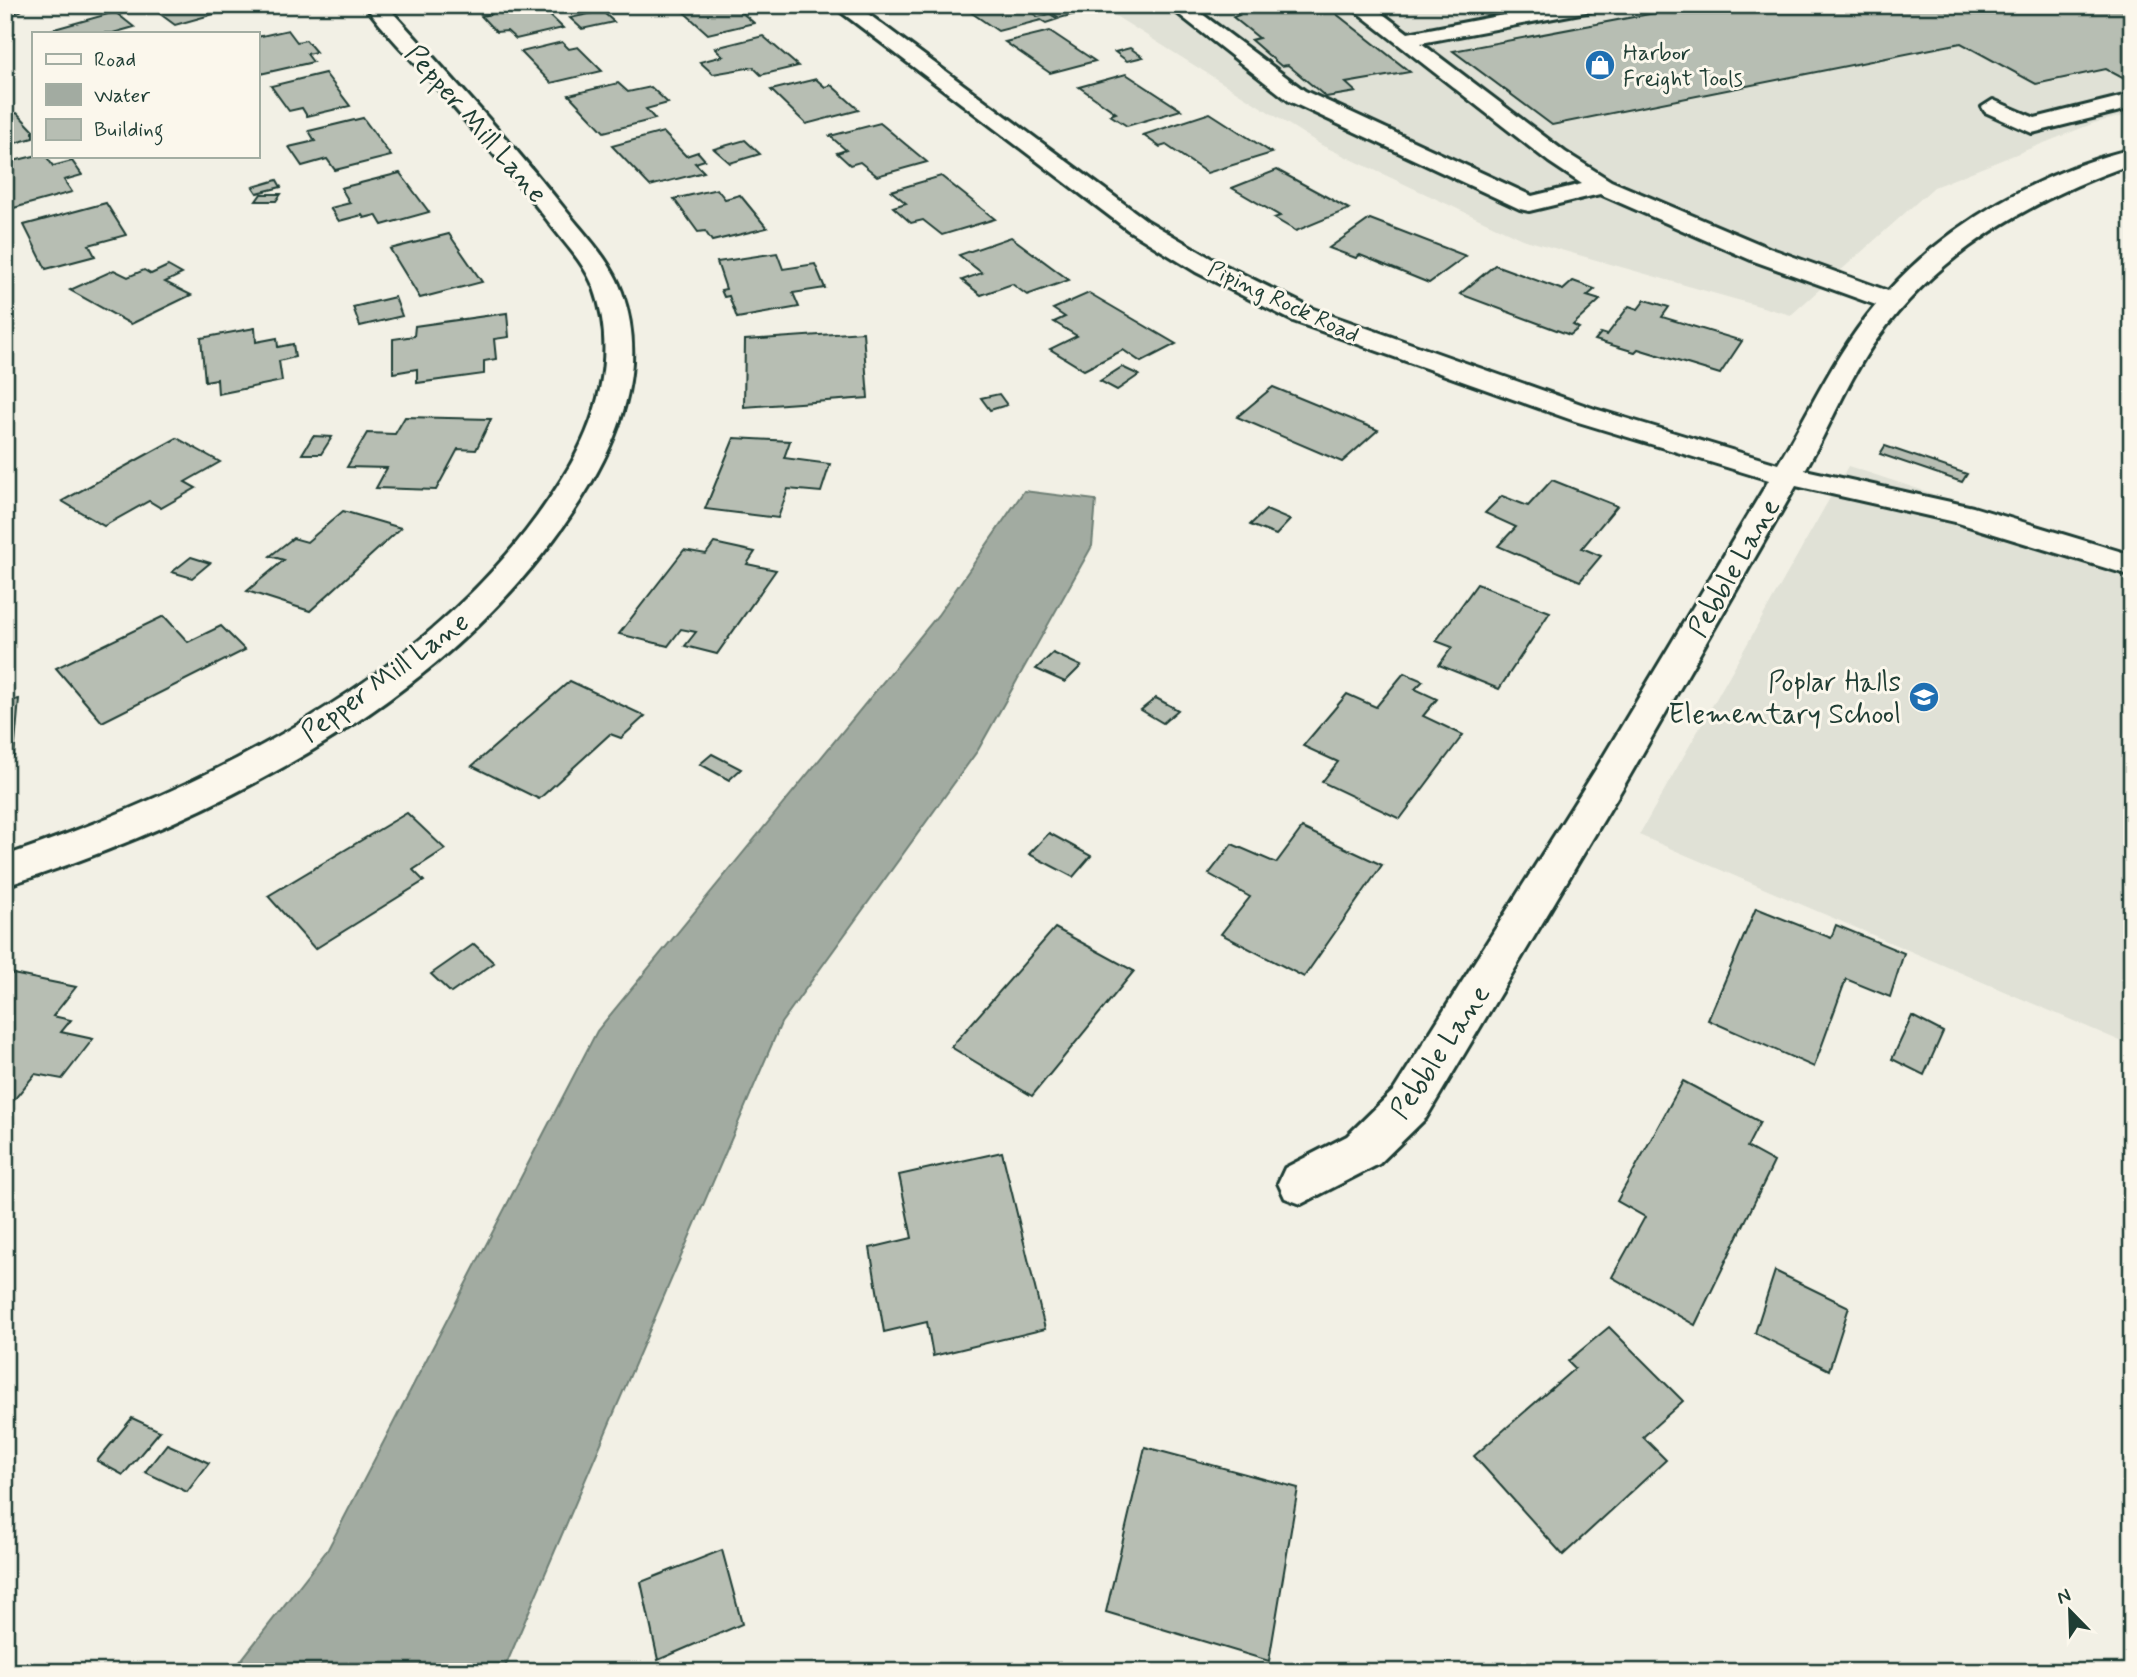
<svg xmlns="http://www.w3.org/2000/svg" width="2137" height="1677" font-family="Mynerve,sans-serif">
<rect width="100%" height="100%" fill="#f2f0e5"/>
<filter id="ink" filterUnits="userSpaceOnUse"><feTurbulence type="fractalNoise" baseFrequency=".0143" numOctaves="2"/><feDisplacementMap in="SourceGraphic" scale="14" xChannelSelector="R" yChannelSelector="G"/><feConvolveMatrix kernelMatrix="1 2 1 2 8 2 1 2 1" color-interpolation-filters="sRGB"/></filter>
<g filter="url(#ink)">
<g fill="#e0e1d6">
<polygon points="1098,5 2132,5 2132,114 2094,123 1934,187 1791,315 1522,239 1323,146"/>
<polygon points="1848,466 2132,559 2132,1046 1639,835"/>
</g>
<polygon fill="#a2aba1" stroke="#6e7f75" stroke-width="2" points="1024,491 1096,500 1092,546 978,750 781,1023 503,1672 232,1672 328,1549 597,1031 938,615"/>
<g fill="#b7beb3" stroke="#1f3d34" stroke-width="2">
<polygon points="148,5 246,5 175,25"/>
<polygon points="500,5 539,5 563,28 516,39 507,31 496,32 481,16 491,14 486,8"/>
<polygon points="676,5 733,5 754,23 708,34"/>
<polygon points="951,5 1039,5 1027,9 1038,17 1050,14 1058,19 1046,23 1041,20 998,31 966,9 959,11"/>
<polygon points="1053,5 1071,5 1082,12 1060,18 1044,8"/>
<polygon points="1228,5 1325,5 1410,72 1346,83 1356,92 1326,97 1288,65 1281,66 1251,40 1259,38 1233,17 1239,15"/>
<polygon points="1697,5 2132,5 2132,83 2106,69 2036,84 1961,43 1552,125 1453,51"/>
<polygon points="602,11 614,22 582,29 570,18"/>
<polygon points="115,12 134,27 113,33 40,33"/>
<polygon points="288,30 297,42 306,40 316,52 307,54 313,62 260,74 257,37"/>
<polygon points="1050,31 1095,61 1050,73 1005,42"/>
<polygon points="763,36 798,66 761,75 753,67 713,74 700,62 723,56 715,48"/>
<polygon points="562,42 569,49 578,47 602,71 551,83 521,52"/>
<polygon points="1130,48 1143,57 1127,61 1115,52"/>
<polygon points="325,73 350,106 307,116 302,108 289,111 271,86"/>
<polygon points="1126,74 1181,110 1127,126 1110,115 1116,113 1079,87"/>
<polygon points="816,79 825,87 831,85 859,110 806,124 771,90"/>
<polygon points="618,83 628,92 651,87 668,103 646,109 655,119 604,132 569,95"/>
<polygon points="17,113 33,130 33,138 5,146 5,116"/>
<polygon points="1210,113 1272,153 1207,173 1166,145 1160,147 1143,135"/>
<polygon points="363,118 391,156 335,170 327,159 302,166 289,147 315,141 309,131"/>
<polygon points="880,123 927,162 877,176 860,162 850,165 837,153 846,150 830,136"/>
<polygon points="663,132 686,156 698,152 705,160 695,163 704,172 650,186 612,146"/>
<polygon points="745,140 760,154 730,163 714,149"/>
<polygon points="34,156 46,156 53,166 72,161 82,175 64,180 72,192 10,209 5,202 5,163"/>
<polygon points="1277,170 1349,209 1296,231 1274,218 1280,216 1232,188"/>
<polygon points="400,173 429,212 382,225 376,215 364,218 362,215 339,221 330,208 350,203 341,188"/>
<polygon points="941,176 995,219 942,235 923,220 911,223 893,207 906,203 891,191"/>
<polygon points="277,180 281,187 257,193 253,187"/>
<polygon points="717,189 725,199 740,195 767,228 712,241 705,231 698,232 674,199"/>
<polygon points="261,194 281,194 276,201 256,201"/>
<polygon points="106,203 126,235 89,245 95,256 46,269 24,225"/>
<polygon points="1370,219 1466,256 1429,283 1360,255 1356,258 1329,248"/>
<polygon points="449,234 482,282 420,298 390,249"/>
<polygon points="1011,237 1069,280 1027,295 1012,284 981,295 962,280 982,273 959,255"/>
<polygon points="777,253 783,269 815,264 825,288 793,293 799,307 737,318 729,296 724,297 721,290 726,289 717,262"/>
<polygon points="1495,265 1563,290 1573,281 1595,289 1587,296 1600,300 1573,325 1579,328 1570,335 1460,294"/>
<polygon points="168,266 182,274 165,282 191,295 131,324 70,290 114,270 128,277 144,270 151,274"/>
<polygon points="1089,293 1176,344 1141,362 1123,350 1084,370 1050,349 1077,336 1054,322 1065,317 1053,309"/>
<polygon points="395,297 402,316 360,326 353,307"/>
<polygon points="1645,300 1669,307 1662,317 1742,341 1720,374 1638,349 1635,352 1595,340 1601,333 1607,335 1629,306 1638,309"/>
<polygon points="507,313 509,337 494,339 496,359 484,361 484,374 417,383 417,369 393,373 393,339 414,336 415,326"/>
<polygon points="255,328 256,342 277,338 278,347 293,344 295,357 279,361 282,381 218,394 217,379 205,381 201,338"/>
<polygon points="863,332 868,398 744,407 745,340"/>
<polygon points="1122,367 1139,375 1117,390 1100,381"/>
<polygon points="1273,387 1378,430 1342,462 1237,417"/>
<polygon points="999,394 1007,405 990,410 981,398"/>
<polygon points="405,417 491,419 476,450 458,449 436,490 376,488 387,468 347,467 367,433 395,434"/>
<polygon points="313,436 332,437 321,454 302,454"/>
<polygon points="177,438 220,462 185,482 196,488 161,508 149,501 104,526 62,501"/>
<polygon points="734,438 790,441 784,458 830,464 821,492 788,489 778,518 705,509"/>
<polygon points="1885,446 1967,474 1962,482 1880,454"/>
<polygon points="1552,480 1617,506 1582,548 1601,556 1580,581 1498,546 1516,527 1485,513 1502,496 1528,506"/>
<polygon points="1266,510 1290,520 1276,535 1250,525"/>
<polygon points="343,511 401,528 310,611 247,591 284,560 270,556 293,538 307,542"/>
<polygon points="714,543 755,552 747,564 776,570 717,654 685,646 696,632 681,629 668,646 619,634 684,550 706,554"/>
<polygon points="191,557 210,563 192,578 172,572"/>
<polygon points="1477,584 1550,612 1499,689 1439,665 1452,647 1436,641"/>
<polygon points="164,616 188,642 221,626 245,650 102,722 56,668"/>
<polygon points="1053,653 1081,666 1065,682 1036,669"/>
<polygon points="1404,673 1423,681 1415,689 1437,699 1423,716 1463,735 1400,819 1322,782 1338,762 1303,746 1347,694 1376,707"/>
<polygon points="570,681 645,716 621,738 610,734 539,799 472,766"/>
<polygon points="1156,698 1178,710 1163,723 1141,710"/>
<polygon points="19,699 14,756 5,758 5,702"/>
<polygon points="712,754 741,769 729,780 700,764"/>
<polygon points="407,813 445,849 413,870 424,881 315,949 268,896"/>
<polygon points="1302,828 1382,865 1304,977 1221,934 1250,897 1209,874 1232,844 1276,863"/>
<polygon points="1049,833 1091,856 1073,877 1029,854"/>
<polygon points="1756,908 1831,938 1836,925 1904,953 1890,997 1846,979 1814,1067 1708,1020"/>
<polygon points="1055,928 1134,971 1032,1096 951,1047"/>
<polygon points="474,944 494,963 451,993 431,974"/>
<polygon points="8,973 76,987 53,1016 71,1020 61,1032 93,1039 62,1079 35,1074 5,1111 5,977"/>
<polygon points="1912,1016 1943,1032 1924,1075 1892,1059"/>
<polygon points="1683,1081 1760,1122 1747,1147 1774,1162 1695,1325 1612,1277 1645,1217 1617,1201"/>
<polygon points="1002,1152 1045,1329 933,1356 927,1322 884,1332 870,1248 912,1238 899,1175"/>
<polygon points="1775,1271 1849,1307 1829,1370 1755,1333"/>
<polygon points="1609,1327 1683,1401 1643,1437 1666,1460 1563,1555 1474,1456 1575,1368 1568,1361"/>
<polygon points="132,1418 160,1431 123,1475 97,1461"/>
<polygon points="167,1444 209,1463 187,1492 145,1472"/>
<polygon points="1145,1447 1298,1488 1269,1661 1106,1612"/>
<polygon points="722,1550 742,1624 658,1660 641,1582"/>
</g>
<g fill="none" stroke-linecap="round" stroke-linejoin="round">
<g stroke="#1f3d34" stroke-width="6">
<g id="minor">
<polygon points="5,5 23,5 20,9 5,13"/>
<path d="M365,5H386C447,73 510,140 567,212C587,237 611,261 622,292C646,360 625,425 590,485C469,690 226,816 5,886V856C211,786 445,671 562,479C598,422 618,354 594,288C584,262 564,243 548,221C511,173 471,127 431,81C409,56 384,32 365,5Z"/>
<path d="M832,5H856L1146,220L1214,260L1313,309L1595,409L1778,464C1811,409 1835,354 1876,305L1751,260L1600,194L1529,211L1520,209L1289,101L1167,5H1190L1305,91L1532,196L1582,184L1549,162L1348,5H1371L1408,33L1556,5H1601L1591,11L1421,43L1565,152L1611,181L1769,248L1888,291C1950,222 2042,171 2132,149V164C2032,199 1940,251 1877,339C1848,379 1830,427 1805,470L1973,507L2132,555V576L1955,522L1796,486L1622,789L1426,1118L1379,1164L1301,1204L1285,1198L1278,1183L1285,1168L1347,1136L1394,1090L1596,769L1769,480L1575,421L1293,321L1196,272L1128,230Z"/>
<polygon points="2132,94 2132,108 2032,133 1985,112 1982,107 1993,100 2035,118"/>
</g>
</g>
<use href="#minor" fill="#fbf7ec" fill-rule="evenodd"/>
</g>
</g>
<defs>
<g id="shop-disc" transform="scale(1.575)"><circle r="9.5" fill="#1f6fb2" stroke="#fbf7ec"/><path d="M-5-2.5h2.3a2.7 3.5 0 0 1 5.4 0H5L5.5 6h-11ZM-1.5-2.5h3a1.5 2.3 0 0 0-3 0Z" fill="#fff"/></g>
<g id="school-disc" transform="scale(1.575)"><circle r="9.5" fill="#1f6fb2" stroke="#fbf7ec"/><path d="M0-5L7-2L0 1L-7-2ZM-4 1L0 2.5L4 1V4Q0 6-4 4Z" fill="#fff"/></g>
</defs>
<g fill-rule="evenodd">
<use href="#shop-disc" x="1600" y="65"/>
<use href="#school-disc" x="1924" y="697"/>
</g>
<g text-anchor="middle" stroke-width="6" stroke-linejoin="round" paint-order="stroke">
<g font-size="23" fill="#1f3d34" stroke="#fbf7ec" text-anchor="start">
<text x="1623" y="60">Harbor<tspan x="1623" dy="26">Freight Tools</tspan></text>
</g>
<g font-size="23" fill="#1f3d34" stroke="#fbf7ec">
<text transform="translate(1284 301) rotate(25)" y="8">Piping Rock Road</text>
</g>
<g font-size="28" fill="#1f3d34" stroke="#fbf7ec">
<text transform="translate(477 123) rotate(49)" y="10">Pepper Mill Lane</text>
<text transform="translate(1733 567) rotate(-60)" y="10">Pebble Lane</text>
<text transform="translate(384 676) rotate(-36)" y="10">Pepper Mill Lane</text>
<text transform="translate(1439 1051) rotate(-56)" y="10">Pebble Lane</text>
</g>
<g font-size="28" fill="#1f3d34" stroke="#fbf7ec" text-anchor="end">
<text x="1901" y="691">Poplar Halls<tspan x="1901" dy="32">Elementary School</tspan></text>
</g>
</g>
<rect width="2137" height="1677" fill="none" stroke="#fbf7ec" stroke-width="28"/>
<rect x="14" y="14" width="2109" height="1649" fill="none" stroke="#1f3d34" stroke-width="2.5" filter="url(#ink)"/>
<rect x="32" y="32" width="228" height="126" fill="#fbf7ec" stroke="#a3ada2" stroke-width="2"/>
<rect x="46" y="54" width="35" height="10" fill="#fbf7ec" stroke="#a3ada2" stroke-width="2"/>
<text x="94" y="66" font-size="21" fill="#1f3d34">Road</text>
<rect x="46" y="84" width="35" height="21" fill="#a2aba1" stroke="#a3ada2" stroke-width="2"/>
<text x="94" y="102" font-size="21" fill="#1f3d34">Water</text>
<rect x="46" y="119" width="35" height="21" fill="#b7beb3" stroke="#a3ada2" stroke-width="2"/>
<text x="94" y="136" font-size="21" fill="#1f3d34">Building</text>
<g transform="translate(2070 1611) rotate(337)" stroke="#fbf7ec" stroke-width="5" paint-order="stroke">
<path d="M0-5L12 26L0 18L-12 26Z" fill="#1f3d34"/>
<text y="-10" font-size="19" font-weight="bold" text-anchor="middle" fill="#1f3d34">N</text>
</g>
</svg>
